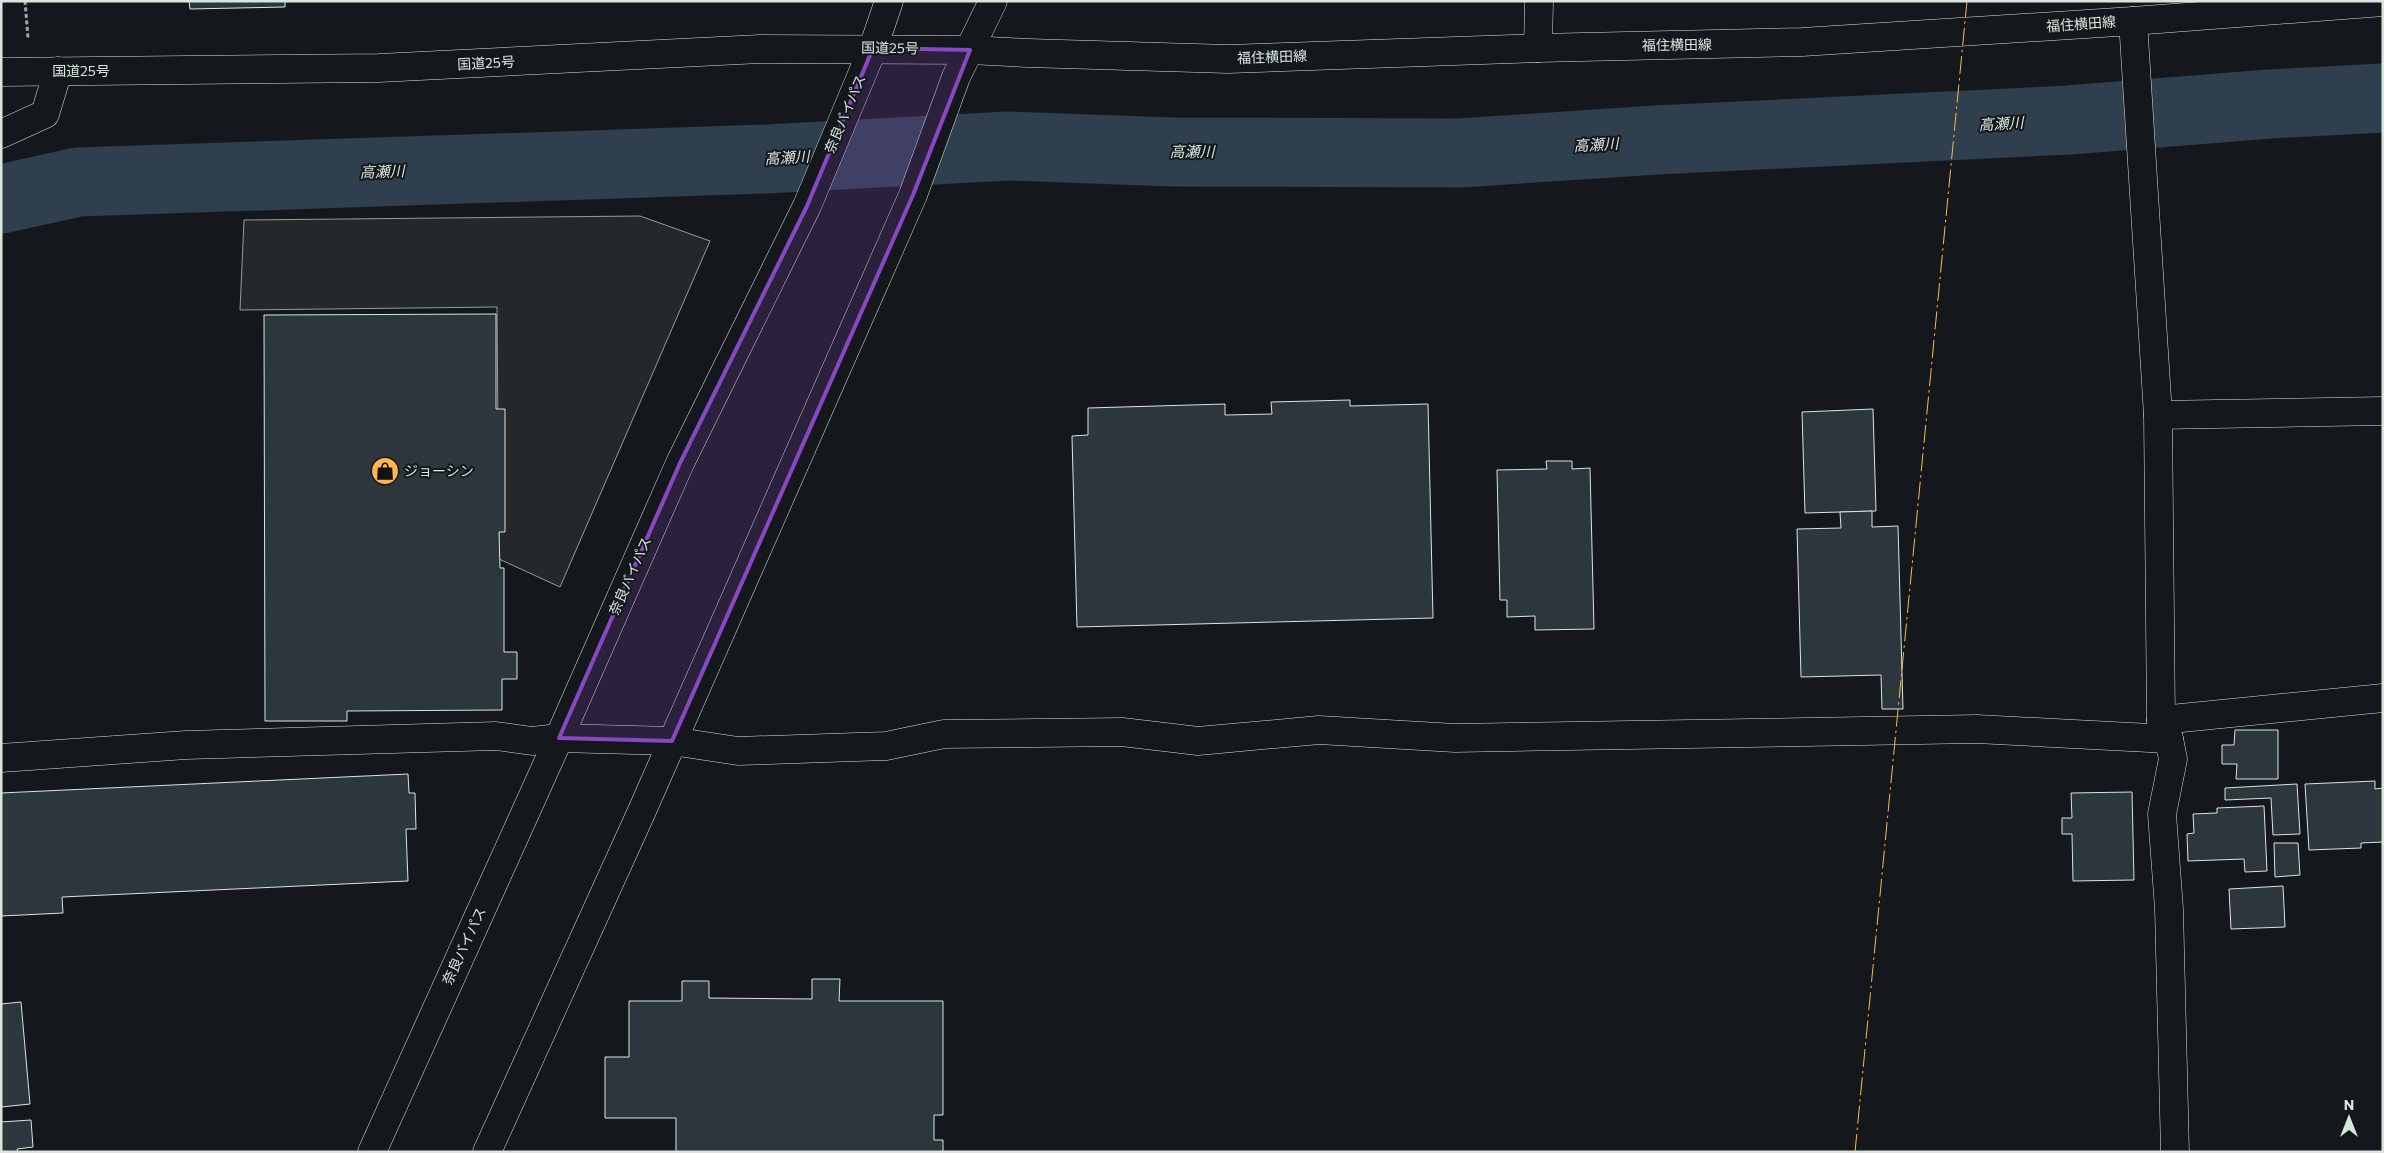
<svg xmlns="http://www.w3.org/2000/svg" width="2384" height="1153" font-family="Commissioner,'Noto Sans JP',sans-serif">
<rect width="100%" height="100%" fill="#14181c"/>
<polygon fill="#24282b" stroke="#939e99" points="640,216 710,241 560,587 499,559 497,307 240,310 244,220"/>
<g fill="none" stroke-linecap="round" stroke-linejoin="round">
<polyline stroke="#2f3f4d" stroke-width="69" points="1,199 78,182 767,159 1008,146 1173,152 1459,153 1656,140 2069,120 2270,104 2383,98"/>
</g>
<g fill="#2c363c" stroke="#d8e6dc">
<polygon points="189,1 285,1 285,7 190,9"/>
<polygon points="496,314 496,409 505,409 505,532 499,532 500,568 504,568 504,652 517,652 517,679 502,679 502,710 347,711 347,721 265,721 264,315"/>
<polygon points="1350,400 1350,406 1428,404 1433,618 1077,627 1072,436 1088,435 1088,408 1225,404 1225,415 1272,414 1271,402"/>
<polygon points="1873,409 1876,511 1805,513 1802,412"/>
<polygon points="1546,461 1572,461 1572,469 1590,468 1594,629 1535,630 1535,616 1507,617 1507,600 1500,600 1497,470 1547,469"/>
<polygon points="1872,511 1872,527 1898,526 1903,709 1882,709 1881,675 1801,677 1797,529 1841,528 1840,512"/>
<polygon points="2235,730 2278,730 2278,779 2236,779 2237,764 2222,764 2222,745 2234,745"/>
<polygon points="408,774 409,793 415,793 416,829 406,829 408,881 62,897 63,913 1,916 1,793"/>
<polygon points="2375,781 2375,789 2383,788 2383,842 2361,843 2361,848 2309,850 2305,784"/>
<polygon points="2297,784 2300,834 2273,835 2271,798 2225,800 2225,788"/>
<polygon points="2132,792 2134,880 2073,881 2072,834 2062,834 2062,818 2072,818 2071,793"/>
<polygon points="2264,806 2267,871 2245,872 2244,859 2188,861 2187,834 2194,833 2193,814 2217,813 2217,808"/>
<polygon points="2274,843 2298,843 2300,875 2275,877"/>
<polygon points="2283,886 2285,927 2231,929 2229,889"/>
<polygon points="812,979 840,979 839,1001 943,1001 943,1115 934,1115 934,1140 943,1140 943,1152 676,1152 676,1118 605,1118 605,1057 629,1057 629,1001 682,1001 682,981 709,981 709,998 812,999"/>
<polygon points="21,1002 30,1104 1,1107 1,1004"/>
<polygon points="31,1120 33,1147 17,1149 18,1152 1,1152 1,1122"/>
</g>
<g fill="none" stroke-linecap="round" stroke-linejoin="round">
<g stroke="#d8e6dc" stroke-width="29">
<g id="street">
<polyline points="2133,21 2158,415 2161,720 2169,739 2173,759 2162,814 2169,909 2175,1152"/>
<polyline points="1538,48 1539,1"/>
<polyline points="1,134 45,114 58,71"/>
<polyline points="2158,415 2383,411"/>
<polyline points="2161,720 2383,698"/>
<polyline points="1,758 186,745 496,736 532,741 559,738 672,741 738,751 886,746 944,734 1122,732 1198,741 1319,730 1455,738 1977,729 2169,739"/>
</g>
</g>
<g stroke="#d8e6dc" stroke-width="29">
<polyline id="secondary" points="970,50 1028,53 1228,59 1538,48 1802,42 2133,21 2383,2"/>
</g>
<g stroke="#d8e6dc" stroke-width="29">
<g id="highway">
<polyline points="1,72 379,68 760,49 970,50"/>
<polyline points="372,1152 559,738 680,463 807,206 873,48 889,1"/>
<polyline points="487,1152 641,813 913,195 956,77 993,1"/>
</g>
</g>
<polyline stroke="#9da8a2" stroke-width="3" stroke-dasharray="4 2.5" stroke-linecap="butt" points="25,1 28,38"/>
<use href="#street" stroke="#14181c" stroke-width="28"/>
<use href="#secondary" stroke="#14181c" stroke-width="28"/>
<use href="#highway" stroke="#14181c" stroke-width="28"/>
<polyline stroke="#ffb74d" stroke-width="1" stroke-dasharray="18 4 2.5 4" stroke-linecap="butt" points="1855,1152 1967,1"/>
</g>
<path fill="#8948c3" fill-opacity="0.2" stroke="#8948c3" stroke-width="4" stroke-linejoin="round" d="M873,48L970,50L913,195L672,741L559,738L680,463L807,206Z"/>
<defs>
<g id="shop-disc" transform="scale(1.4375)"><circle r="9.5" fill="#ffb74d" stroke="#14181c"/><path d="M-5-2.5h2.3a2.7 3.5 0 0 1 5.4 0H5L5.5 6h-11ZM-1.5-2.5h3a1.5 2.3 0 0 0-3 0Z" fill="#111"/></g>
</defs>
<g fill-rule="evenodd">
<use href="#shop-disc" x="385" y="471"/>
</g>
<g text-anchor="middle" stroke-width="4" stroke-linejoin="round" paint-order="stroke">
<g font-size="14" fill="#d8e6dc" stroke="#14181c">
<text transform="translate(2081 24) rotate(-4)" y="5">福住横田線</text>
<text transform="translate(1677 45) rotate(-1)" y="5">福住横田線</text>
<text transform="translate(890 48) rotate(1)" y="5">国道25号</text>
<text transform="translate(1272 57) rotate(-2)" y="5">福住横田線</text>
<text transform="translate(486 63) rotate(-3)" y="5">国道25号</text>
<text x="81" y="76">国道25号</text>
<text transform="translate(845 114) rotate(-67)" y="5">奈良バイパス</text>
<text transform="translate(630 576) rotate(-66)" y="5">奈良バイパス</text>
<text transform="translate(464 946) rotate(-65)" y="5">奈良バイパス</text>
</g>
<g font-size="14" fill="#d8e6dc" stroke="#14181c" text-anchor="start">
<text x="404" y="476">ジョーシン</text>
</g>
<g font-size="15" font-style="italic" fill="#d8e6dc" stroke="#14181c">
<text transform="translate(2001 124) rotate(-3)" y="5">高瀬川</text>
<text transform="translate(1596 145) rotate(-3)" y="5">高瀬川</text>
<text x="1192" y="157">高瀬川</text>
<text transform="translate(787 158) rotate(-3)" y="5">高瀬川</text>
<text transform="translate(382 172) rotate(-2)" y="5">高瀬川</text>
</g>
</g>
<rect width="2384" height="1153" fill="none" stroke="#d8e6dc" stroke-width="5"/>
<g transform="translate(2349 1118)" stroke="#14181c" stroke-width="4" paint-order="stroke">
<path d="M0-4L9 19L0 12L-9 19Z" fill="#d8e6dc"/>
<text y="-8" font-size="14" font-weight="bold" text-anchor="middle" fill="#d8e6dc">N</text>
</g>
</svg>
